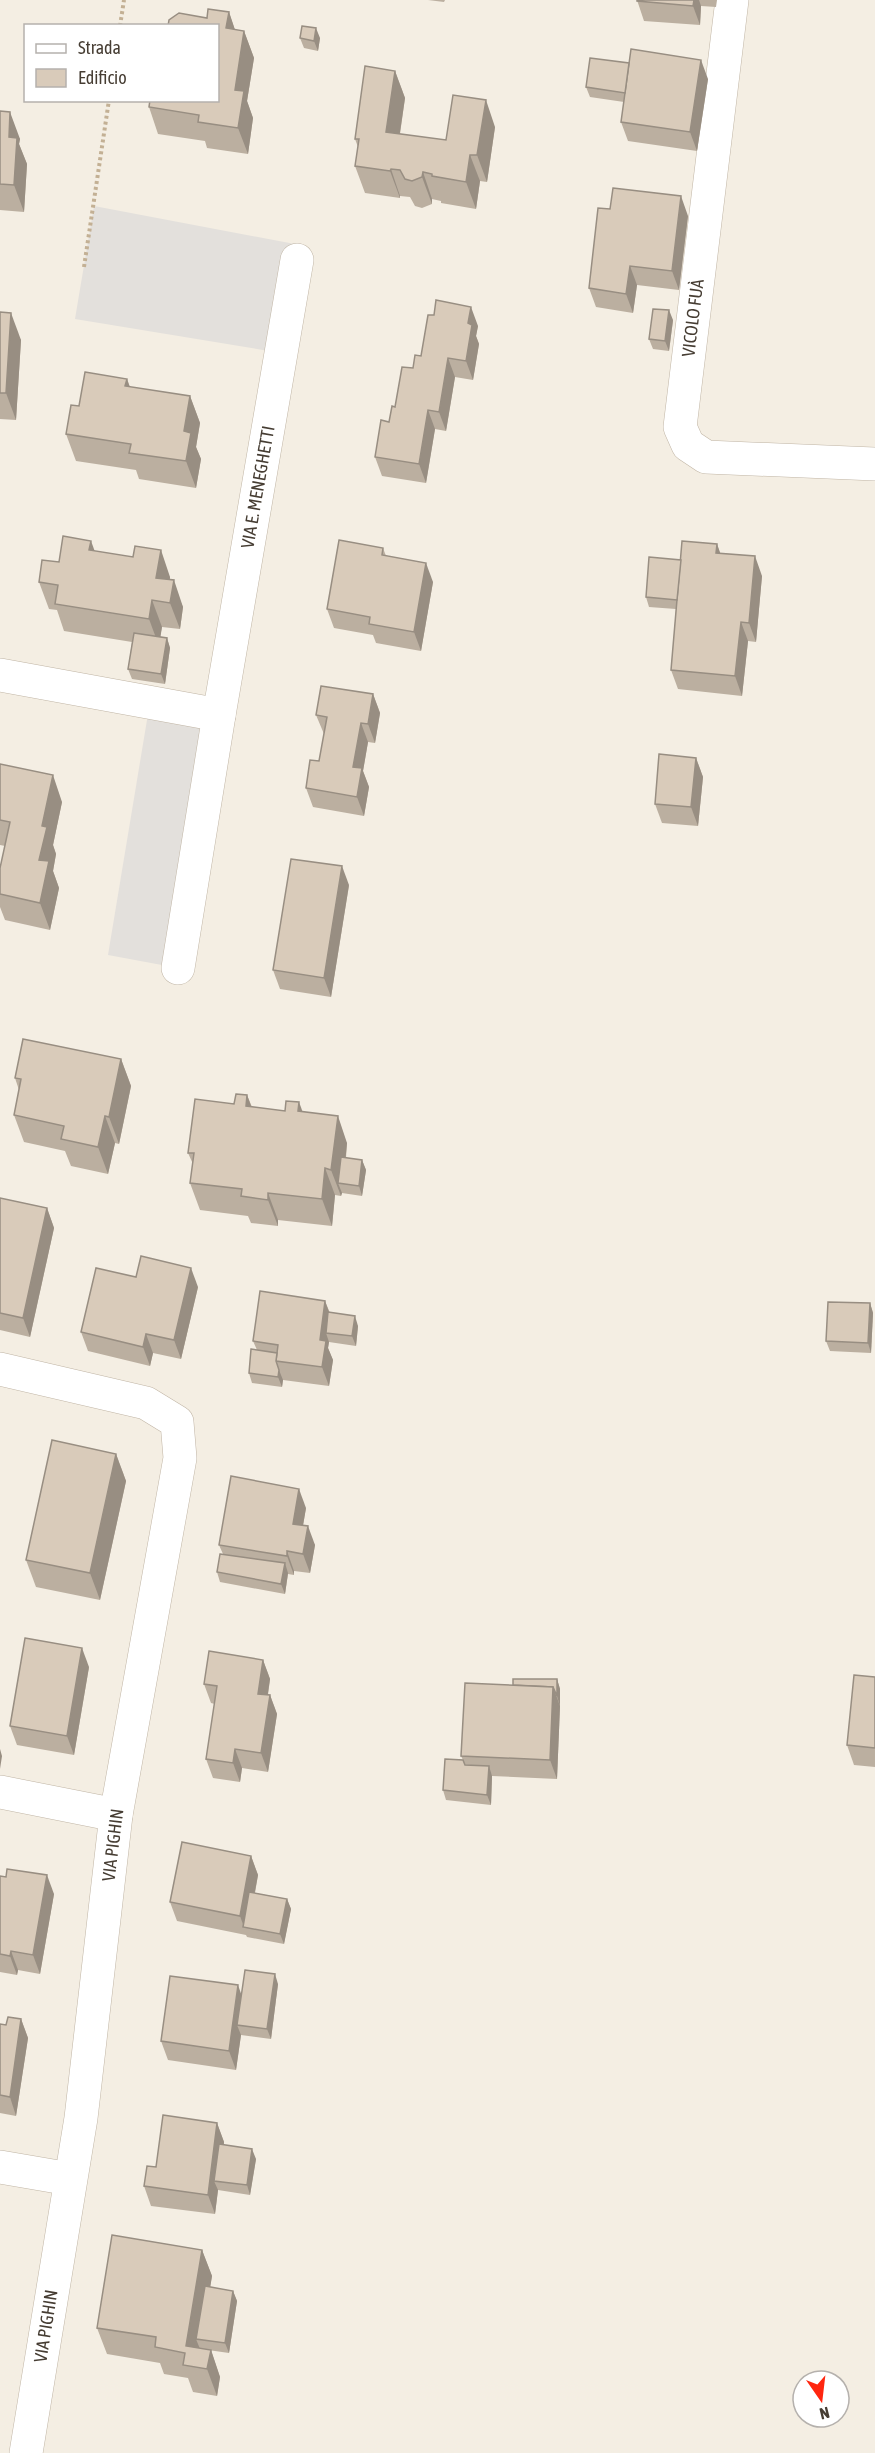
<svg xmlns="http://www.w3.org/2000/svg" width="875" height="2453" font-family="'Asap Condensed',sans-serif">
<rect width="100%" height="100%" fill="#f4eee3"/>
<g fill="#e3e0dc">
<polygon points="94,206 300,245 281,353 75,319"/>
<polygon points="150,702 219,715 178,968 108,955"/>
</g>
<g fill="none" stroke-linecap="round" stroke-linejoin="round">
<g stroke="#c0b5a5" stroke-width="34">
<g id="street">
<polyline points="732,0 680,427 688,445 706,457 875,464"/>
<polyline points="0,675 219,715"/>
<polyline points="178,968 219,715 297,260"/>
<polyline points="0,1369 146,1403 177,1422 180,1458 116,1815 81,2118 26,2453"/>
<polyline points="0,1792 116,1815"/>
<polyline points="0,2167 70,2179"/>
</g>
</g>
<g stroke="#c3b094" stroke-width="4" stroke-dasharray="3 3" stroke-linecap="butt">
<polyline points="120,26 124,0"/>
<polyline points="84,267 109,100"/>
</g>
<use href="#street" stroke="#fff" stroke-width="33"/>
</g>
<g fill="#bbafa0">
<polygon points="428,0 445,0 444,2"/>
<polygon points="637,0 717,0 716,7 701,6 700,25 644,21"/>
<polygon points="229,12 235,30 244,31 254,58 247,101 253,118 248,154 207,148 205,141 158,134 149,107 207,18"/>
<polygon points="300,38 320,38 318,51 304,48"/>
<polygon points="395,71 405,98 400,134 446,140 495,127 487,182 480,181 476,209 441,203 441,201 432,199 432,204 422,208 415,206 410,197 400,196 400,198 365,193 355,166 358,147 355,139"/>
<polygon points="708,79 697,151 628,141 621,122 624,102 590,97 586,87"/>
<polygon points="0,111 20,139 19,144 27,164 24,212 0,210"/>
<polygon points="688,216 679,290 637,285 633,313 596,307 589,288"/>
<polygon points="0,312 21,340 16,420 0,419"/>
<polygon points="434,315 478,326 476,336 479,344 473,380 455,377 446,431 435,429 426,483 382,476 375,457 413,368 421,356"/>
<polygon points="673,320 669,351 653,349 649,339"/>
<polygon points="127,379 130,387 190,396 200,423 196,447 201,459 196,488 139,479 136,470 76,461 66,434 79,406"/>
<polygon points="717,544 720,553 762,576 756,642 748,641 742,696 678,689 671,670 676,609 649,607 646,597 681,560"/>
<polygon points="383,548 386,556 433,582 421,651 376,643 373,635 334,628 327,609"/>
<polygon points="94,551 170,577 170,580 183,607 180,629 162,627 160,637 167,638 170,648 165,684 132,679 128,669 132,642 64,631 57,610 49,609 39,582 59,562"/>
<polygon points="373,694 380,713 375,743 368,742 363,771 369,787 364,816 313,807 306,788 319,761 324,734 316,715"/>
<polygon points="696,758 703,777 698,826 662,823 655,804"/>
<polygon points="0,764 62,802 53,845 56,854 53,871 59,888 50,930 5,920 0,907 0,868 5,846 0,845"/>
<polygon points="349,885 331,997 280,989 273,970"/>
<polygon points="121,1059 131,1086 119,1144 115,1143 108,1174 71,1166 65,1151 24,1142 14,1115 19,1090 15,1078"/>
<polygon points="247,1095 252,1107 285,1111 303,1112 347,1143 346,1158 362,1160 366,1170 362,1196 342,1193 341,1196 335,1195 332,1226 278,1220 278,1226 251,1223 248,1216 200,1210 190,1183 193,1164 188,1153 234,1104"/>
<polygon points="0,1198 47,1208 54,1228 30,1337 0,1330"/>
<polygon points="198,1287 181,1359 153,1353 150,1366 88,1351 81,1332"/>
<polygon points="325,1301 330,1313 358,1326 356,1346 329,1342 328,1348 333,1360 329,1386 283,1380 282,1387 252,1383 249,1373 257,1350 253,1341"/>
<polygon points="870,1303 873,1313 871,1353 830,1351 826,1341"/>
<polygon points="116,1454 126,1481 100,1600 36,1587 26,1560"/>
<polygon points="306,1508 303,1525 315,1545 310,1573 294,1571 294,1575 288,1574 285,1594 220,1582 217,1572 223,1554 219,1545"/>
<polygon points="263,1660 270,1679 268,1695 270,1695 277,1714 268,1772 242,1768 240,1782 213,1778 206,1759 215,1704 211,1703 204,1684"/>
<polygon points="89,1667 74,1755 17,1745 10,1726"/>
<polygon points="875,1677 875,1767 854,1765 847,1745"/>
<polygon points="557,1679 560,1689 560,1706 557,1779 492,1776 491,1805 446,1800 443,1790 463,1760 461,1756 513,1685"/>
<polygon points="251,1856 258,1875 255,1893 287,1899 291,1909 284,1944 247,1937 246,1935 177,1921 170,1902"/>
<polygon points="0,1876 54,1894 40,1974 18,1970 17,1975 0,1972"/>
<polygon points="278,1984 271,2039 241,2035 236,2070 168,2060 161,2041 241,1994"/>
<polygon points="21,2019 28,2038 16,2116 0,2113 0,2024 6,2025"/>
<polygon points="217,2123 224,2142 224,2145 256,2159 250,2195 218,2190 215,2214 151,2206 144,2186 156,2167"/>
<polygon points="202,2250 212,2276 210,2287 233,2291 237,2301 229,2353 208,2350 211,2350 220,2377 217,2396 193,2392 188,2378 164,2374 160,2363 107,2354 97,2328"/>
</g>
<g fill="#988e82">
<polygon points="694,0 699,0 701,6 700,25 693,6"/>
<polygon points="229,12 238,39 226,28"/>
<polygon points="316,28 320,38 318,51 314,41"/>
<polygon points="244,31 254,58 247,101 253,118 248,154 238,128 235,90"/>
<polygon points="701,60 708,79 697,151 690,132"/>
<polygon points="395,71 405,98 396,159 386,132"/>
<polygon points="486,100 495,127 487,182 477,155"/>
<polygon points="10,112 20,139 19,144 27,164 24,212 14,185 9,137"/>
<polygon points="470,155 480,181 476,209 466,182"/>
<polygon points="391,169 400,196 400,198 390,171"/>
<polygon points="423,172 432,199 432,204 422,177"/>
<polygon points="681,196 688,216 679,290 672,271"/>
<polygon points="630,266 637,285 633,313 626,294"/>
<polygon points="471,307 478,326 476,336 479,344 473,380 466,361 468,323"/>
<polygon points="669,310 673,320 669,351 665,341"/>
<polygon points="11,313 21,340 16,420 6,393"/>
<polygon points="448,358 455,377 446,431 439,412"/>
<polygon points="127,379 136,406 125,386"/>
<polygon points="190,396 200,423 196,447 201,459 196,488 186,461 184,431"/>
<polygon points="428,410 435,429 426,483 419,464"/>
<polygon points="91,541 101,568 89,550"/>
<polygon points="717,544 724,564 716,553"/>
<polygon points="161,550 170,577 167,602 156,578"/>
<polygon points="755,556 762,576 756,642 749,623"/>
<polygon points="426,563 433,582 421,651 414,632"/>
<polygon points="174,580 183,607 180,629 170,603"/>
<polygon points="152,600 162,627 159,646 149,619"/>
<polygon points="741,622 748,641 742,696 735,676"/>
<polygon points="167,638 170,648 165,684 161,674"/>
<polygon points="373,694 380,713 375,743 368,724"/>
<polygon points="361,723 368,742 363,771 369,787 364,816 357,797 353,767"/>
<polygon points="696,758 703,777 698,826 691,807"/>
<polygon points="53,775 62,802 53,845 56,854 53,871 59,888 50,930 40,903 39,860 42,826"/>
<polygon points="342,866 349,885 331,997 324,978"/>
<polygon points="121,1059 131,1086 119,1144 109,1117"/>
<polygon points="247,1095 257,1122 246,1106"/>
<polygon points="299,1102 309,1129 298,1111"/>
<polygon points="105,1116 115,1143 108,1174 98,1147"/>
<polygon points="338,1116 347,1143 343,1184 338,1183 342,1193 341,1196 331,1170"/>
<polygon points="362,1160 366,1170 362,1196 359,1186"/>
<polygon points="325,1168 335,1195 332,1226 322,1199"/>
<polygon points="268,1193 278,1220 278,1226 268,1200"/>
<polygon points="47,1208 54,1228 30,1337 23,1318"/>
<polygon points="191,1268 198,1287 181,1359 174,1340"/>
<polygon points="325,1301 332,1320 326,1333 329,1342 328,1348 333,1360 329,1386 322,1367 320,1340"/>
<polygon points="870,1303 873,1313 871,1353 868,1343"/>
<polygon points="355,1316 358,1326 356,1346 352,1336"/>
<polygon points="146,1334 153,1353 150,1366 143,1347"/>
<polygon points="279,1370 283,1380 282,1387 278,1377"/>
<polygon points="116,1454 126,1481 100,1600 90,1573"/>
<polygon points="299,1489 306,1508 300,1543 293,1524"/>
<polygon points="308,1526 315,1545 310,1573 303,1554"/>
<polygon points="287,1551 294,1571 294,1575 287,1556"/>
<polygon points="285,1563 288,1573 285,1594 281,1584"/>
<polygon points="82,1648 89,1667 74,1755 67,1736"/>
<polygon points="263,1660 270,1679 265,1713 258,1694"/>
<polygon points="557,1679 560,1689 560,1706 557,1696"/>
<polygon points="553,1687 560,1706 557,1779 550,1760"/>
<polygon points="270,1695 277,1714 268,1772 261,1753"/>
<polygon points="0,1749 2,1756 0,1769"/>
<polygon points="235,1749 242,1768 240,1782 233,1763"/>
<polygon points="489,1766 492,1776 491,1805 487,1795"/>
<polygon points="251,1856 258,1875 248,1928 244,1927 240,1916"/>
<polygon points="47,1875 54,1894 40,1974 33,1955"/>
<polygon points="287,1899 291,1909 284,1944 280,1934"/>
<polygon points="11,1951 18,1970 17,1975 10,1956"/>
<polygon points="275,1974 278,1984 271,2039 267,2029"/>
<polygon points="238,1985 245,2005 237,2025 241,2035 236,2070 229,2051"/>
<polygon points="21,2019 28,2038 16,2116 10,2097"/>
<polygon points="217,2123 224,2142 219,2181 214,2181 218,2190 215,2214 208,2195"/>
<polygon points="252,2149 256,2159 250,2195 247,2185"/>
<polygon points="202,2250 212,2276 202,2339 196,2339 200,2349 186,2346"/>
<polygon points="233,2291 237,2301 229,2353 225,2343"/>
<polygon points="211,2350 220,2377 217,2396 207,2369"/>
</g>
<g fill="#d9cbba" stroke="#988e82" stroke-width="1.5">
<polygon points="637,0 694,0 693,6 637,1"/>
<polygon points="208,9 229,12 226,28 244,31 235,90 244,91 238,128 198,122 199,115 149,107 150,100 218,100 218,26 168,26 169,20 179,13 207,18"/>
<polygon points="302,26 316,28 314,41 300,38"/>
<polygon points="631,49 701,60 690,132 621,122"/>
<polygon points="590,58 629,63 625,93 586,87"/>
<polygon points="365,66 395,71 386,132 446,140 453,95 486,100 477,155 470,155 466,182 432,176 432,174 423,172 422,177 412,181 405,179 400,170 391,169 390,171 355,166 359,139 355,139"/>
<polygon points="0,111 10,112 9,137 17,138 14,185 0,184"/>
<polygon points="613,188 681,196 672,271 630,266 626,294 589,288 598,208 610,209"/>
<polygon points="436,300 471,307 468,323 472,325 466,361 448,358 439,412 428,410 419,464 375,457 381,420 389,422 392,406 395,407 402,367 413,368 415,355 421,356 428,315 434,315"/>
<polygon points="653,309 669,310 665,341 649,339"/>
<polygon points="0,312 11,313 6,393 0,393"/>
<polygon points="85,372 127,379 125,386 190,396 184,431 191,433 186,461 129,453 131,444 66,434 71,405 79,406"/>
<polygon points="63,536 91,541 89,550 133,557 135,546 161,550 156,578 174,580 170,603 152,600 149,619 55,604 58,585 39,582 42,560 59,562"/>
<polygon points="339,540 383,548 382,555 426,563 414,632 369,624 370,617 327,609"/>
<polygon points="682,541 717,544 716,553 755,556 749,623 741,622 735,676 671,670"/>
<polygon points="649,557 681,560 677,600 646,597"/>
<polygon points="134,633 167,638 161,674 128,669"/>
<polygon points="321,686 373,694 368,724 361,723 353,767 362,768 357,797 306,788 310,760 319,761 327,717 316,715"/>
<polygon points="659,754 696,758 691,807 655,804"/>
<polygon points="0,764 53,775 42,826 47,827 39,860 49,861 40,903 0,894 0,868 10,822 0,820"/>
<polygon points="291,859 342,866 324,978 273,970"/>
<polygon points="23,1039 121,1059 109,1117 105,1116 98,1147 61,1139 64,1126 14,1115 21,1079 15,1078"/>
<polygon points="236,1094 247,1095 246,1106 285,1111 286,1101 299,1102 298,1111 338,1116 331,1170 325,1168 322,1199 268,1193 268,1200 241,1196 242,1189 190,1183 194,1153 188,1153 195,1099 234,1104"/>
<polygon points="341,1157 362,1160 359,1186 338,1183"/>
<polygon points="0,1198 47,1208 23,1318 0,1313"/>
<polygon points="141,1256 191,1268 174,1340 146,1334 143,1347 81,1332 96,1268 136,1277"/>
<polygon points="260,1291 325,1301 320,1340 326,1341 322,1367 276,1361 278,1345 253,1341"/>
<polygon points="828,1302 870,1303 868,1343 826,1341"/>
<polygon points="328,1312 355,1316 352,1336 326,1333"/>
<polygon points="251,1349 277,1353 276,1361 279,1370 278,1377 249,1373"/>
<polygon points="52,1440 116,1454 90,1573 26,1560"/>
<polygon points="231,1476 299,1489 293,1524 308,1526 303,1554 287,1551 287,1556 219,1545"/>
<polygon points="220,1554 285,1563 281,1584 217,1572"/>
<polygon points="25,1638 82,1648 67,1736 10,1726"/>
<polygon points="209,1651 263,1660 258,1694 270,1695 261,1753 235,1749 233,1763 206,1759 217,1686 204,1684"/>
<polygon points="854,1675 875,1677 875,1748 847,1745"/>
<polygon points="513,1679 557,1679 557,1696 553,1687 513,1685"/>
<polygon points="465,1683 553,1687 550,1760 461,1756"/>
<polygon points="445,1759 463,1760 465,1765 489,1766 487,1795 443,1790"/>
<polygon points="182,1842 251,1856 240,1916 170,1902"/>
<polygon points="7,1869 47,1875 33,1955 11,1951 10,1956 0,1954 0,1876 6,1877"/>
<polygon points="249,1892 287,1899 280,1934 243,1927"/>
<polygon points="245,1970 275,1974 267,2029 237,2025"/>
<polygon points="170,1976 238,1985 229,2051 161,2041"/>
<polygon points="8,2017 21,2019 10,2097 0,2095 0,2024 6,2025"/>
<polygon points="163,2115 217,2123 208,2195 144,2186 147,2166 156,2167"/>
<polygon points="219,2144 252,2149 247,2185 214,2181"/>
<polygon points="112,2235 202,2250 186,2346 211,2350 207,2369 183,2365 185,2353 155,2347 156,2337 97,2328"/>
<polygon points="205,2286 233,2291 225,2343 196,2339"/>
</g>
<g text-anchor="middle" stroke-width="6" stroke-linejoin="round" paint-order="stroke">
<g font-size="18" fill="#463d33" stroke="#fff">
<text transform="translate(693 318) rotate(-83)" y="6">VICOLO FUÀ</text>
<text transform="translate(258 487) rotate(-80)" y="6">VIA E. MENEGHETTI</text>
<text transform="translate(113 1845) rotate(-83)" y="6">VIA PIGHIN</text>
<text transform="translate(46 2326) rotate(-81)" y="6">VIA PIGHIN</text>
</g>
</g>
<rect x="24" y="24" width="195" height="78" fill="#ffffff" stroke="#b5b1ad" stroke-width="1.5"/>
<rect x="36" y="44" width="30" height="9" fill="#ffffff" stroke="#b5b1ad" stroke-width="1.5"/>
<text x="78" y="54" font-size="18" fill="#463d33">Strada</text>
<rect x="36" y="69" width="30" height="18" fill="#d9cbba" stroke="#b5b1ad" stroke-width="1.5"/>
<text x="78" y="84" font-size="18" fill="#463d33">Edificio</text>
<g transform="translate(821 2399) rotate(166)"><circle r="28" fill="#ffffff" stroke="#b5b1ad" stroke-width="1.5"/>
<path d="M0-4.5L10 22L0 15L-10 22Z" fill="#ff260f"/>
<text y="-9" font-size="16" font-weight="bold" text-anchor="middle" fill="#463d33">N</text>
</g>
</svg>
